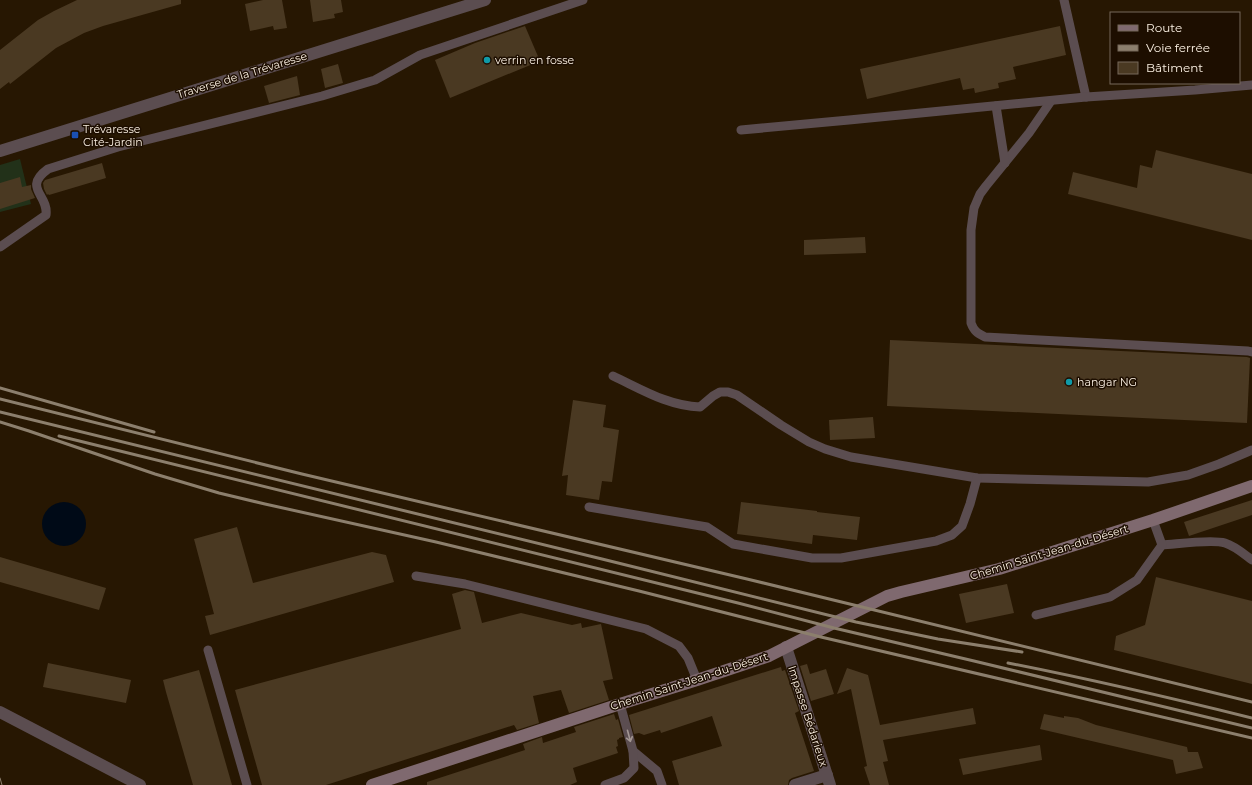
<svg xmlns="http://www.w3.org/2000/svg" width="1252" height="785" font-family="Montserrat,sans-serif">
<rect width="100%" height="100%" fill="#271702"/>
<polygon fill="#223119" points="20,159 31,204 0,212 0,165"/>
<circle fill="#000a17" cx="64" cy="524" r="22"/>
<g fill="#4a3922">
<polygon points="77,0 181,0 181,4 103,26 84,33 56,48 10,84 9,82 0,89 0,50 38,20 54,11"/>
<polygon points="263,0 282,0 287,28 274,30 273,26 250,31 245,4"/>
<polygon points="310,0 341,0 343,12 334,14 335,18 313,22"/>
<polygon points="525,26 540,61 450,98 435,60 475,43"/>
<polygon points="1060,26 1066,55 1013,67 1016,79 998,83 999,88 975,93 974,88 963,90 960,78 867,99 860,69"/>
<polygon points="338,64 343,83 325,88 321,69"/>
<polygon points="297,76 300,95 269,103 264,86"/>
<polygon points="1156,150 1252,174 1252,240 1068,194 1073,172 1137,188 1140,165 1152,168"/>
<polygon points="102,163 106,178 49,195 48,194 47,195 44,189 43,183 45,180"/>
<polygon points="20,177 22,187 31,185 31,189 35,198 0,209 0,183"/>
<polygon points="865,237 866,253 804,255 804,240"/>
<polygon points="890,340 1247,357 1250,358 1247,423 887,406"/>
<polygon points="573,400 606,405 603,427 619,430 612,482 602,481 599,500 566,495 568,475 562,476"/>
<polygon points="873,417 875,438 830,440 829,420"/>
<polygon points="1252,500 1252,515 1189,536 1184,522"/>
<polygon points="741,502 817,511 817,512 860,517 857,540 813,535 812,544 737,534"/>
<polygon points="237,527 253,583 372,552 386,555 394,582 210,635 205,616 214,614 194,539"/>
<polygon points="0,557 106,588 99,610 0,582"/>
<polygon points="1156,577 1252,601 1252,684 1114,650 1116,636 1145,625"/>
<polygon points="1007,584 1014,613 966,623 959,594"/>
<polygon points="465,590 474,592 482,623 521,613 572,625 581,623 582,628 601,624 613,679 603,681 609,700 569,713 561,690 533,696 539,723 517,730 514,725 326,785 262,785 235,690 461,629 452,594"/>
<polygon points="48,663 131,680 126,703 43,687"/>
<polygon points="807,664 810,674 826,669 834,694 811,701 800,666"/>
<polygon points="781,667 782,671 785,670 799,711 795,713 814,771 792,778 789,780 788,785 679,785 672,761 722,746 712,716 661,733 660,730 644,735 639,733 634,734 629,715"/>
<polygon points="847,668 868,675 880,725 973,708 976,724 883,740 888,761 883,762 889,785 870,785 864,767 867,766 851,689 837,694"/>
<polygon points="199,670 232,785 193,785 166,692 163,680"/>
<polygon points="614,714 616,720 618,719 623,737 619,738 619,739 617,740 618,746 616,747 618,753 573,768 577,782 570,785 427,785 427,782 525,750 523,744 542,737 543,743 576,732 574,727"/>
<polygon points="1044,714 1064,718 1064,716 1078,718 1096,725 1187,747 1188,752 1198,752 1203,768 1176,774 1173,760 1040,729"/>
<polygon points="1040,745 1042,760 963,775 959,759"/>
</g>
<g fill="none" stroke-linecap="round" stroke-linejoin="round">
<g stroke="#5b4d50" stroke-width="9">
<polyline points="1064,0 1086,97"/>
<path d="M1051,101L1029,133L986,186L980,194L974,208L971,230V323C974,331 977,333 985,337L1248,351L1252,352"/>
<polyline points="996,106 1005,163"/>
<polyline points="741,130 849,120 1086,97 1195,90 1252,85"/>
<path d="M0,247L46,215C49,195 22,188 48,169L118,147L322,96L375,80L420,55L583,0"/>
<path d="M613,376C641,389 668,406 700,407L713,396L720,392H728L737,395L781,425L809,442L825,449L851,457L977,478L1148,482L1188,475L1219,464L1252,450"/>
<polyline points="589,507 707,527 733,544 812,558 841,558 936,541 952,535 962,526 970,504 977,478"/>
<path d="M1162,545C1178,544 1212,539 1225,543C1235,546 1244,554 1252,560"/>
<polyline points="416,576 465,584 646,629 679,646 688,658 697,680"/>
<polyline points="1036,615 1110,597 1137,580 1162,545 1153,520"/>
<polyline points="208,650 247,785"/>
<polyline points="633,751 657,771 662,785"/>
<polyline points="605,785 624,778 634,768 633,751 620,704"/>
</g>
<g stroke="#5b4d50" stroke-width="12">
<polyline points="0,151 485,0"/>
<polyline points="786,647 830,785"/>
<polyline points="0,712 140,785"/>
<polyline points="795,785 827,775"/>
</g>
<polyline stroke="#7f696f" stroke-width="12" points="372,785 620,704 697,680 769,656 887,596 901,592 999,569 1153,520 1252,486"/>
<polyline stroke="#8c7f6d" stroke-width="1" points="0,778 2,785"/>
<g stroke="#8c7f6d" stroke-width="3">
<polyline points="0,388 154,432"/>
<polyline points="0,399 302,474 747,579 1252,702"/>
<polyline points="0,412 602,559 856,622 938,639 1022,652"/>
<polyline points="0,422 29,431 155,474 219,493 265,504 436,542 639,591 821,637 1252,738"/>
<polyline points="59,436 738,603 834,628 974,661 1252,728"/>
<path d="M1008,663C1090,679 1171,698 1252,718"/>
</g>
</g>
<defs><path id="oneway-shaft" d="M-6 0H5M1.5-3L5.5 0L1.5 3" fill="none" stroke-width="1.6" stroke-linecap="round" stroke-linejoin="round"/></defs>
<use stroke="#a39692" href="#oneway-shaft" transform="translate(629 736) rotate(75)"/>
<g fill="#0f9aa8" stroke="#1d0e00" stroke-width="1.5">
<circle cx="487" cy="60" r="4"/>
<circle cx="1069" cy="382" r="4"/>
</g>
<rect fill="#1a4fb4" stroke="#1d0e00" stroke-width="1.5" x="71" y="131" width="8" height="8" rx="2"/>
<g text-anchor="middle" stroke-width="3" stroke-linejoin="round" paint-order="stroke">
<g font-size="11" fill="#fbf0e2" stroke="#1d0e00" text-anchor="start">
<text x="495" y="64">verrin en fosse</text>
<text x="83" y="133">Trévaresse<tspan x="83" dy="13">Cité-Jardin</tspan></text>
<text x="1077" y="386">hangar NG</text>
</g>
<g font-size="11" fill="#fbf0e2" stroke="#1d0e00">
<text transform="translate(242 75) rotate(-17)" y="4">Traverse de la Trévaresse</text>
<text transform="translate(1049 552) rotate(-17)" y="4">Chemin Saint-Jean-du-Désert</text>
<text transform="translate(689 681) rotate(-18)" y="4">Chemin Saint-Jean-du-Désert</text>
<text transform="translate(808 716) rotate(72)" y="4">Impasse Bédarieux</text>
</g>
</g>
<rect x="1110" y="12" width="130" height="72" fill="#1d0e00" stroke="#76685a"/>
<rect x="1118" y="25" width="20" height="6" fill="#7f696f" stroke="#76685a"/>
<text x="1146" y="32" font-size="12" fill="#fbf0e2">Route</text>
<rect x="1118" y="45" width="20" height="6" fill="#8c7f6d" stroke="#76685a"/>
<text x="1146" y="52" font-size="12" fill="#fbf0e2">Voie ferrée</text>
<rect x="1118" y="62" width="20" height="12" fill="#4a3922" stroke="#76685a"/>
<text x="1146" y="72" font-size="12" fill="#fbf0e2">Bâtiment</text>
</svg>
